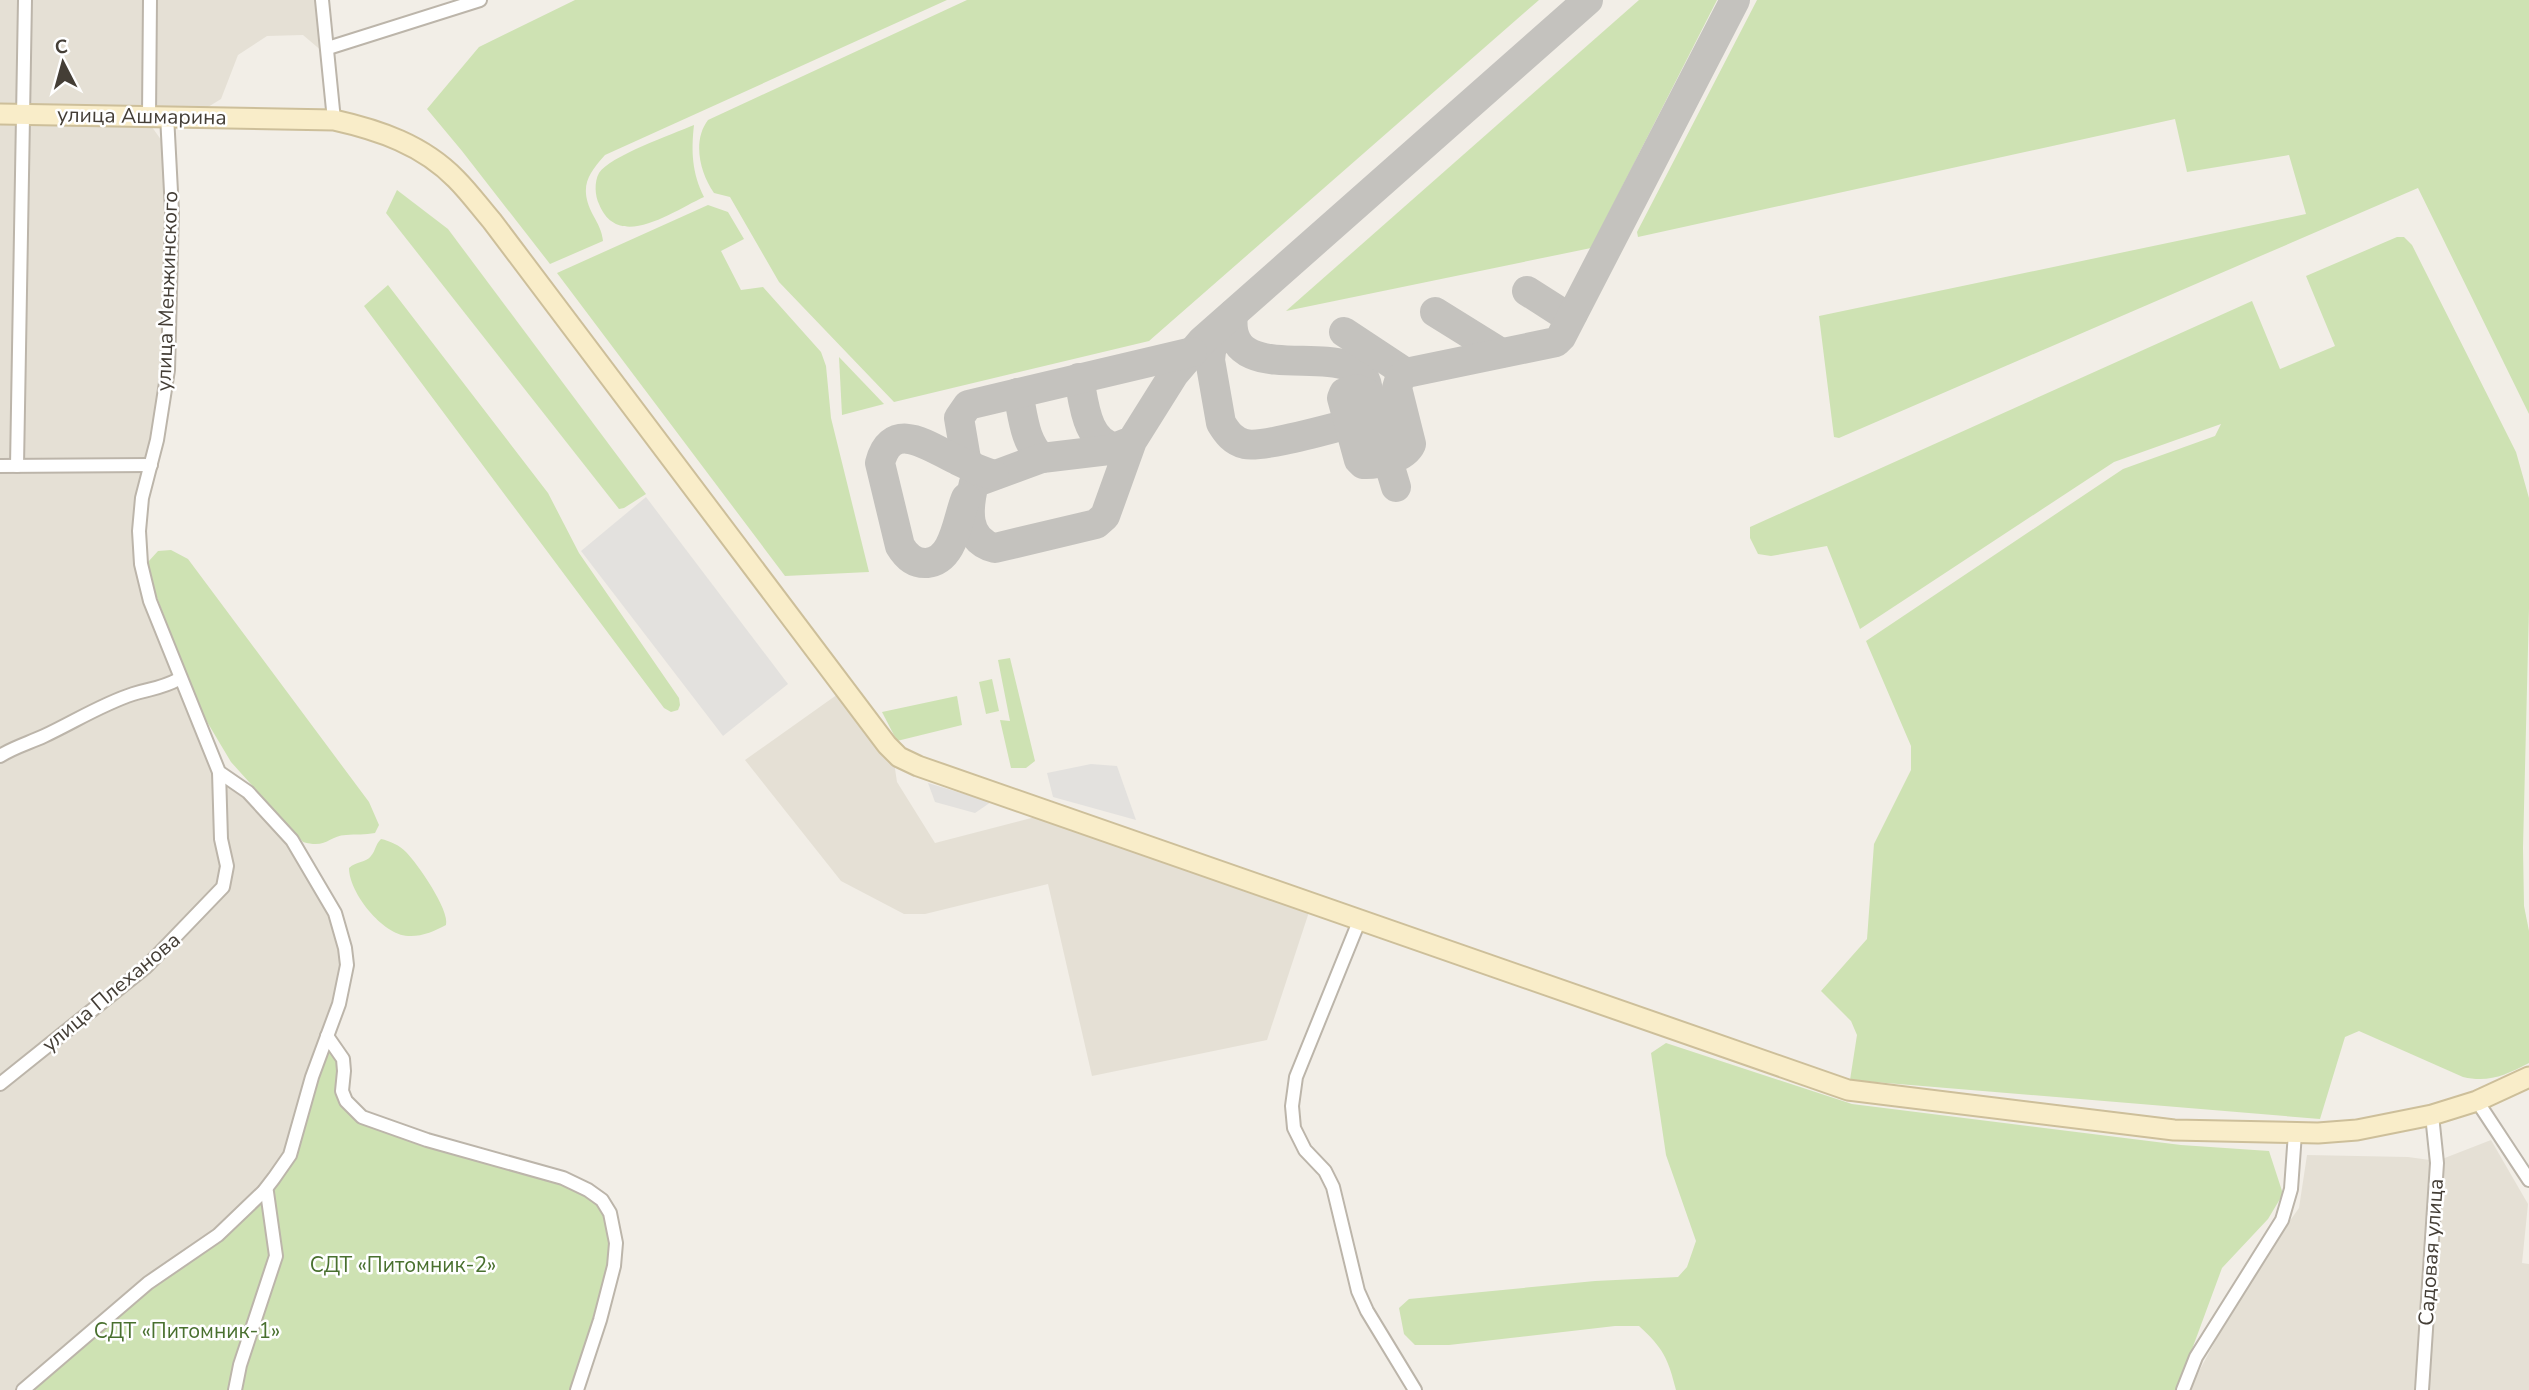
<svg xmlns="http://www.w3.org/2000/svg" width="2529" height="1390" font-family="'Nunito Sans',sans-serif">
<rect width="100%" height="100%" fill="#f2eee7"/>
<g fill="#e5e0d5">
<polygon points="0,0 317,0 323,52 303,35 267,36 238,55 221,99 208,107 0,106"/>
<polygon points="0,125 152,127 164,144 168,235 164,370 138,572 176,686 217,775 247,794 290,840 326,900 345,965 289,1154 216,1236 20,1390 0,1390"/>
<polygon points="838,694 894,762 897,782 935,843 1043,815 1309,912 1267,1040 1092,1076 1048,884 925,914 904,914 841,881 745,760"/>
<polygon points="2491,1140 2528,1204 2522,1263 2529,1264 2529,1390 2189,1390 2248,1280 2299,1208 2307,1155 2408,1157 2437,1161"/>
</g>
<g fill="#cee2b3">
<path d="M575,0H947L605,155C587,175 579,188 593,215C598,224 602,231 603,241L550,264L462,151L427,109L479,47Z"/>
<path d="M967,0H1539L1149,341L894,402L779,282L730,197L714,193C700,173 692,141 708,120Z"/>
<polygon points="1639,0 1717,0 1591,248 1286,311"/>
<polygon points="1757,0 2529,0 2529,414 2418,188 1839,438 1834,437 1819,316 2306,214 2289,155 2187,172 2175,119 1638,237 1637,232"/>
<path d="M694,125C691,151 692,173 704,197C673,211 618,252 599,204C595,196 594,182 599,173C610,156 673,134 694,125Z"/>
<polygon points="397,190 448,229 646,494 624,508 619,509 386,213"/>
<polygon points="708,205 728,212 744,239 721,251 741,290 763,287 821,352 826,366 831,418 869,572 785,576 557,273"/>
<path d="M2397,237H2404L2412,245L2516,452L2529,498V608L2523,848L2524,906L2529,931V1063C2506,1075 2489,1083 2463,1077L2359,1031L2345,1037L2320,1119L1850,1080L1857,1035L1851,1021L1821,991L1867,939L1874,844L1911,770V746L1866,641L2123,469L2215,436L2221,424L2114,462L1860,629L1827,546L1771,556L1758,554L1750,538V527L2252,301L2280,369L2335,346L2306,276Z"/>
<polygon points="388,285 548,493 579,553 679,698 680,705 678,710 671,712 664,708 364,306"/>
<polygon points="839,357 884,404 842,415"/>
<path d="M171,550L188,559L369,802L379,825L375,833C365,835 356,834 346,835C328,836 327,849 303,842L231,762L197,705L148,573V562L158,551Z"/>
<polygon points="1010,658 1035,761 1026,768 1011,768 1000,720 1010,721 998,660"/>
<polygon points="992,679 999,711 986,714 979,682"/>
<polygon points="957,696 962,725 897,741 882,712"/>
<path d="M381,839C390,841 399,845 406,852C417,863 450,910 446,925C435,931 421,937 408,936C383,935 349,893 349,868C356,861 366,863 371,856C376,850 375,845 381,839Z"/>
<path d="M1666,1043L1852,1104L2181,1145L2269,1151L2283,1194L2268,1219L2222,1268L2177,1390H1676C1668,1358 1663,1348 1639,1326H1615L1449,1345H1415L1404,1334L1399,1308L1409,1299L1595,1281L1678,1277L1687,1267L1696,1241L1666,1155L1651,1053Z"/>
<polygon points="327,1044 336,1052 350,1109 562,1182 599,1201 614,1242 611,1267 575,1390 237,1390 272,1278 269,1192 278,1178"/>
<polygon points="265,1193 275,1255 232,1390 27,1390"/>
</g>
<g fill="#e3e1de">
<polygon points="646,497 788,684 723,736 581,551"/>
<polygon points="1091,764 1117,766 1136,820 1053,797 1047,773"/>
<polygon points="928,783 991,802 975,813 935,802"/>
</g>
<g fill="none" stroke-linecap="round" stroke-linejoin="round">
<g stroke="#c4c2be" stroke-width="30">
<polyline points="1527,291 1560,312 1573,313"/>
<polyline points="1435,312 1501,353"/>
<path d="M1221,326L1211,351L1210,360L1221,423C1227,433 1233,441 1245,444C1263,448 1328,429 1349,424C1360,417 1369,408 1368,394C1367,326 1223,400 1233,314"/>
<polyline points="1344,332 1406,373"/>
<path d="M1079,378C1084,403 1086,443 1117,448"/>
<path d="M1018,393C1023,415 1024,442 1042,458"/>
<path d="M1132,441L1105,516L1096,524L995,548C964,540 968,507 974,483L1042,458L1109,450L1132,441L1174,374L1202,341L1588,0"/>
<polyline points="971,466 966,459 959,418 968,405 1192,352"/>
<path d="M1396,487L1368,394L1357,389L1344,393L1342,398L1359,460L1363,464C1377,465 1405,458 1411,444L1397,388L1400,378L1406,373L1556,342L1561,337L1735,0"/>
<path d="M966,498C957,519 955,560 927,563C914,564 906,556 900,546L880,463C892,417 931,448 957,460C969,466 981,471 994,475"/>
</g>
<g stroke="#bcb5aa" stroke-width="16">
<g id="street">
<polyline points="322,0 334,120"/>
<polyline points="328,48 480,0"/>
<polyline points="149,115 150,0"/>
<polyline points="0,466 151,465"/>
<polyline points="17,466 25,0"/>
<path d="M0,756C14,747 29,743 44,736C74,722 102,704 133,694C152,688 160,689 179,679"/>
<polyline points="1360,919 1296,1077 1292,1106 1294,1128 1305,1150 1325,1171 1333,1187 1358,1291 1367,1311 1415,1390"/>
<polyline points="327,1036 343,1059 344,1071 342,1091 346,1101 362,1117 427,1140 563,1178 588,1190 602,1200 610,1213 616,1243 614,1266 600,1320 577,1390"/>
<polyline points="0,1084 146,967 223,887 227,866 221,839 219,772"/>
<polyline points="2477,1101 2529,1180"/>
<polyline points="23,1390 148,1283 218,1235 264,1191 274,1178 290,1155 312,1077 339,1004 347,965 345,948 335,913 292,840 248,792 219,772 150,601 141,564 139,531 142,498 157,440 168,370 172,211 167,115"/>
<polyline points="235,1390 240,1365 276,1256 267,1192 264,1191"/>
<polyline points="2183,1390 2196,1357 2282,1220 2291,1189 2295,1133"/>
<polyline points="2422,1390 2437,1163 2432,1115"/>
</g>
</g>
<g stroke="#cdbf9a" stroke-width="23">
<path id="secondary" d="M0,114L334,120C379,130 423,145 456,179C469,192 480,207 492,221L887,745L899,757L918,766L1848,1090L2174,1130L2318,1133L2357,1130L2432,1115L2477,1101L2529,1077"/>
</g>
<use href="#street" stroke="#fff" stroke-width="12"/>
<use href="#secondary" stroke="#f9edc9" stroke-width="19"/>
</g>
<g text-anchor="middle" stroke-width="5" stroke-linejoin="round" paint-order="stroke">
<g font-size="21" fill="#443e36" stroke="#fff">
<text transform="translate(142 116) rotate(1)" y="7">улица Ашмарина</text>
<text transform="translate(167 291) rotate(-88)" y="7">улица Менжинского</text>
<text transform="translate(111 992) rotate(-40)" y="7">улица Плеханова</text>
<text transform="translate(2431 1252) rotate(-86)" y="7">Садовая улица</text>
</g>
<g font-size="21" fill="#49702f" stroke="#fff">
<text x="403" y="1272">СДТ «Питомник-2»</text>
<text x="187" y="1338">СДТ «Питомник-1»</text>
</g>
</g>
<g transform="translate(63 63) rotate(354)" stroke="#ffffff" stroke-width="5" paint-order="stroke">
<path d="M0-5L12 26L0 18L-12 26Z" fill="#443e36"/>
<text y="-10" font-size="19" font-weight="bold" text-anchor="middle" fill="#443e36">С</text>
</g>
</svg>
